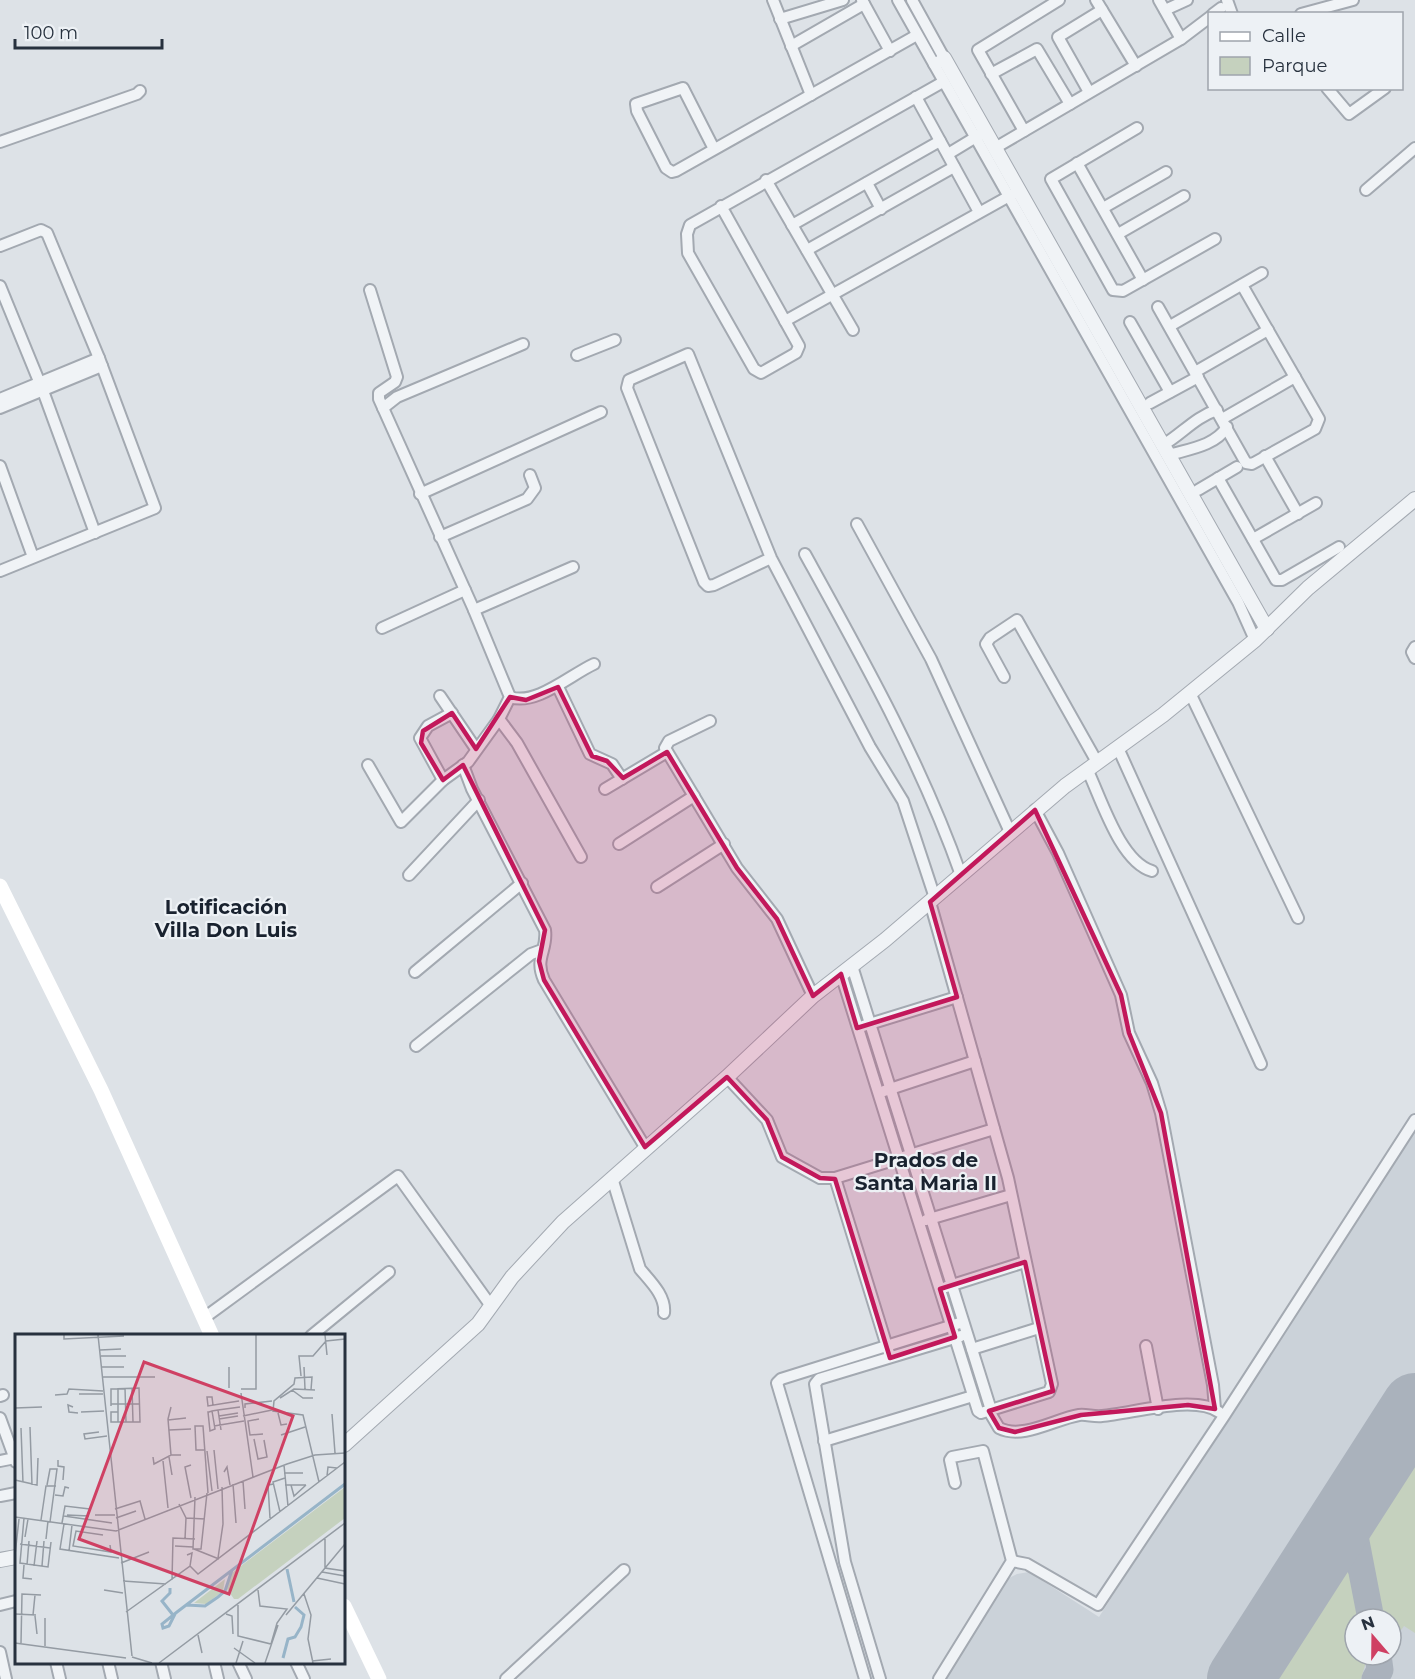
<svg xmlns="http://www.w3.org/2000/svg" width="1415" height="1679" font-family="Montserrat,sans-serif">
<rect width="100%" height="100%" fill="#dde2e7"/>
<path fill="#cbd2d9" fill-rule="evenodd" d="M1415,1126V1679H942L1007,1579L1017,1574L1029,1572L1099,1617ZM1355,1619H1391V1655H1355Z"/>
<g fill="#c5d1be">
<polygon points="1415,1435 1415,1633 1404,1626 1391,1644 1391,1619 1381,1619 1362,1538 1361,1523"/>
<polygon points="1335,1568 1345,1568 1352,1578 1361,1619 1355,1619 1355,1655 1368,1655 1361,1679 1258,1679 1326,1573"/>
</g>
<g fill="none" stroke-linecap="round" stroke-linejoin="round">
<g stroke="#aab2bc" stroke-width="27">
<path d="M1311,1570C1321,1557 1333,1545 1350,1552L1359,1565"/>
<polyline points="1371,1619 1353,1526 1359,1498 1373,1471"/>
<polyline points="1375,1679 1380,1670 1378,1655"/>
</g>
<polyline stroke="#aab2bc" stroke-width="66" points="1240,1679 1415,1406"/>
<g stroke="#a3a9b1" stroke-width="14">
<g id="minor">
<polyline points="773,0 811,95"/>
<polyline points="862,0 890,51"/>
<polyline points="898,0 934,64 944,58 912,0"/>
<polyline points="1096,0 1136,66"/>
<polyline points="1159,0 1181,39"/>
<polyline points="1227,0 1232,14"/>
<polyline points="1165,10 1187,0"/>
<polyline points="1213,14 1221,8"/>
<polyline points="1301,14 1353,0"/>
<polyline points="780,19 843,0"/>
<polyline points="791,46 864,4"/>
<polyline points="934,64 1238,602 1255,640"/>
<polyline points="991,74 1037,49 1070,104"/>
<polyline points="1327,88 1349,114 1385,88"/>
<polyline points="1089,92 1058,37 1102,10"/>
<polyline points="916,97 979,212"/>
<polyline points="1137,128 1051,179 1113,290 1123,291 1215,239"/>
<polyline points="1024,131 978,50 1059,0"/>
<polyline points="0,142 137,94 140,91"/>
<polyline points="995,148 1181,39 1210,17"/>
<polyline points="714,149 683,88 636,104 637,111 666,168 672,172 676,171 917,35"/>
<polyline points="948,154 981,134"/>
<polyline points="1077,163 1143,280"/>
<polyline points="766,180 853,330"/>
<polyline points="867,183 881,209"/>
<polyline points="1366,190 1415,148"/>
<polyline points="721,206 799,346 796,353 761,373 754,369 688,253 687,234 690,225 943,82"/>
<polyline points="1103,208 1166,172"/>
<polyline points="792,225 940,141"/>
<polyline points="1118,234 1184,196"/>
<polyline points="0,246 41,230 47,233 99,358 155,508 0,571"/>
<polyline points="807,250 954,167"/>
<polyline points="0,286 43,391 95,533"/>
<polyline points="1158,307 1246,463 1252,464 1315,429 1319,419 1242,285"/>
<polyline points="785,321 1013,194"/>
<polyline points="1130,322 1170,392"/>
<polyline points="1170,326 1262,273"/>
<polyline points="577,355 615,340"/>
<polyline points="1195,372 1268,330"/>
<polyline points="0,399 99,358"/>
<polyline points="1150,403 1198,377"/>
<polyline points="0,408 102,366"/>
<polyline points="383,408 397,397 523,344"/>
<polyline points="1222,419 1295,377"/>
<path d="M1163,445C1182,434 1195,417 1217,410"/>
<path d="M1169,455C1189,449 1215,446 1227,427"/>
<polyline points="1265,456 1298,514"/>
<polyline points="0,466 33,557"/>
<polyline points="1218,478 1276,580 1282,580 1339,547"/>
<polyline points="1198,490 1237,467"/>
<polyline points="420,494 601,412"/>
<polyline points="857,524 931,659 1010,832"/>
<polyline points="440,537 527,499 535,488 530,475"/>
<polyline points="1253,539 1316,503"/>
<path d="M805,554C863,659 921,762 961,875"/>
<polyline points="771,558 714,585 708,586 704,582 627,388 629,380 688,354 771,558 870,747 903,801 935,898"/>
<polyline points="474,610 573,567"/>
<polyline points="382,628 465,590"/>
<polyline points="1415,647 1412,652 1415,658"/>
<polyline points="1004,677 986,644 990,638 1017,620 1097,762"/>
<polyline points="558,687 590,754 612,764 622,779"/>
<polyline points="1190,693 1298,918"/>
<polyline points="440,696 476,749"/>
<path d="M510,697C536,706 570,675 594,664"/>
<polyline points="499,719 517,743 581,857"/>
<polyline points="710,721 669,741 665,748 737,868 777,919 813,996"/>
<polyline points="1118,748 1261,1064"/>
<polyline points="368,765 401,822 443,780 468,762 499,719 510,697 474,610 379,399 379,393 395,382 397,377 370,290"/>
<path d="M463,765L472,789L545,930C548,950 534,958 544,980L645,1147"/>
<path d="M1087,769C1101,798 1120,862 1152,871"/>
<polyline points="443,780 420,738 428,726 452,713"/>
<polyline points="605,789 667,752"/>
<polyline points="1035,810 1058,853 1121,995 1129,1033 1152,1083 1161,1113 1213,1385 1215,1409"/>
<polyline points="619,844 694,796"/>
<polyline points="409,875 479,800"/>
<polyline points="657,887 724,844"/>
<polyline points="852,966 991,1410"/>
<polyline points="415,972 522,883"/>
<polyline points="841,974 978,1411 981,1413 1049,1392 1052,1384 1008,1178 930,902"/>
<polyline points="863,1026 957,997"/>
<polyline points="416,1046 531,954 542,950"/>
<polyline points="727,1077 767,1120 782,1157 820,1178 835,1178 994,1129"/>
<polyline points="884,1091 975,1061"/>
<path d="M612,1178L640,1269C650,1281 666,1296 664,1313"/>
<polyline points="835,1178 889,1353"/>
<polyline points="926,1220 1011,1195"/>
<polyline points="946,1287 1025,1262"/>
<polyline points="204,1318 398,1176 491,1306"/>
<polyline points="311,1336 389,1272"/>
<polyline points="1146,1346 1158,1409"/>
<polyline points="972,1349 1039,1328"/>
<polyline points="0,1396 3,1395"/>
<path d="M989,1411L999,1428C1023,1440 1055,1419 1079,1415C1086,1414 1094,1417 1102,1416C1131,1414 1194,1394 1219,1412"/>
<polyline points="0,1418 16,1462"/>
<polyline points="824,1441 973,1396"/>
<polyline points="0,1461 15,1458"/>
<polyline points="0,1496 16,1493"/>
<polyline points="1012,1561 1027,1564 1098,1605 1224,1416 1415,1120"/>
<polyline points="0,1605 16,1601"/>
<polyline points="0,1652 6,1679"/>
<polyline points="56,1662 60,1679"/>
<polyline points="108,1662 112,1679"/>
<polyline points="161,1662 165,1679"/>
<polyline points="214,1662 218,1679"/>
<polyline points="238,1662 246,1679"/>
<polyline points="296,1662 304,1679"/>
<polyline points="506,1679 624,1570"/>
<polyline points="865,1679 777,1383 781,1379 963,1322"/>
<polyline points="880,1679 845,1562 815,1384 819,1379 961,1336"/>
<polyline points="939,1679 1012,1561 983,1451 952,1457 950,1460 955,1483"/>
</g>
</g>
<g stroke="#a3a9b1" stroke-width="16">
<g id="tertiary">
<polyline points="944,58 1267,629"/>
<polyline points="344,1445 478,1324 512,1277 563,1222 727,1077 813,996 885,940 1065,786 1163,715 1255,640 1308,588 1415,499"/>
<polyline points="0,1560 16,1557"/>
</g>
</g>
<use href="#minor" stroke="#f0f3f6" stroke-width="10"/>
<use href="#tertiary" stroke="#f0f3f6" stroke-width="14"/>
<g stroke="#fff" stroke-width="15">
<polyline points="0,886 101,1090 212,1336"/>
<polyline points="344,1606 379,1679"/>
</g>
</g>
<path fill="#c2185b" fill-opacity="0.2" stroke="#c2185b" stroke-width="4.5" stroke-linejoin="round" d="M558,687L592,756L607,761L623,778L667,752L737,868L777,919L813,996L841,974L857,1028L957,997L930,902L1035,810L1121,995L1129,1033L1161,1113L1215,1409L1188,1405L1081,1415L1015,1432L999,1428L989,1411L1053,1391L1025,1262L940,1289L955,1337L890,1358L835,1179L820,1178L782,1157L767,1120L727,1077L645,1147L544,980L539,961L545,930L463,765L443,780L421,743L423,731L452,713L476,749L510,697L526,700Z"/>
<g text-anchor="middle" stroke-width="4.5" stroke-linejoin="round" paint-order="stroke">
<g font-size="20" font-weight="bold" fill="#19222f" stroke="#edf1f5">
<text x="226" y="914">Lotificación<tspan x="226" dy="23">Villa Don Luis</tspan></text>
<text x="926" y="1167">Prados de<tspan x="926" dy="23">Santa Maria II</tspan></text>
</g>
</g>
<g transform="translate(15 1334)">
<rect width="330" height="330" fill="#dde2e7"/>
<path d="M330,153V184L223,265H219L212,255L214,241ZM210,245L208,257L191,270L179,269Z" fill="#c5d1be"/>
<path fill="none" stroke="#97b4c8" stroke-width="3" d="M272,235L279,268M155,254V259L147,267L158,281M171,271L190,272L203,263L210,257L217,236M162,278L330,150M160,280L154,292L148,294L147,290L162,278M268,324L273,305L280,303L286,293L289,281L280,273"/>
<path fill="none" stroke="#949ba3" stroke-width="1.5" d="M49,1V5L109,2M83,1L117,322M241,1V44M310,1L312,21M85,16L106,15M86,22H111M87,33H109M289,33L290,55M286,42L284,22H298L311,7L330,5M88,43H140M103,54V88M110,54L111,88M117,54L118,88M214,54V33M226,55H241V43M277,56L288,64H298M296,56L297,43L280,44L279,50L259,67L258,77L288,81L304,148M226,59L238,143M64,60H88M40,61L52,60L54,55L88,57M265,64L279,55L300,56M96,70H125M198,71L197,63H192L193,72L211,69L224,67M96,72V55L124,54L125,88H96V78H103M58,73L53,71L54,78L63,79M0,74L27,73M230,74V70L257,67M203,76L206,96M197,77L200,95L195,97L193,78H194L197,77L203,76L225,73M66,78L89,77M263,79L266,91L272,90M317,80L320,119M204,82L223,79M228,82L257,76M204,85L223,82M244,85L233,87L235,101L248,100M153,86L171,84M199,92L229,87M15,93L17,151M6,94L8,149M154,96L176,95M84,98L69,100L70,105L92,102M266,101L290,93M239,105L243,125L252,123L249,106M189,116H181L180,92H188L193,159M199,116L203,155M192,117L197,157M156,121L153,85L156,73M138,123L139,130L156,121H166M154,123L157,141M43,126V132L49,133L48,146M148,127L153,174M176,131L170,133L176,164M269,131L273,172M209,138L212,133L215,151M269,139H288M312,142L313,133L322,134M0,146L22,151L23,124M228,147L230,175M218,150L221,189M32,151L35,135H42L35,188M270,151H291M276,151L279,162L291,151M40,161L48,162L50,153L54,154M180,163L178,215H186L192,159M164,170L171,184L170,205M100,175L125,167L130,185M265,178L258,148L270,144M52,181L74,182M80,181H100M49,182L97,189M0,183L101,197L272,130L300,121L330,119M9,184L5,229L33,233L36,208M101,184L121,177M171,184L190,185M255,184L253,151L259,150M26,186L31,152H41M47,189L50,172L75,175M49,190L45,215L104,224M88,201L61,197L58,212L96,218L95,211M10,203L13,185M31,205L33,187M310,205V234L330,237M5,210L35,214M160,212L178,213M179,215L204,225M54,217L57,191M0,221L4,185M203,224L208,190L207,153M106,229L134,218M9,231L8,244L17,245M12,231L14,207M19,232L22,207M27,232L29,207M175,232L183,240L330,128M307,238L330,242M302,244L330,250M157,246L158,204L180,205M108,247L151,250M89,256L108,259M289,260L296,281L293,305L298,329M223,271V302L256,310L262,289L272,275L245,272L243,256M111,278L175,232L177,219L172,221M0,280L21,281M211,280L217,282L218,300M18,281L20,261M271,281L330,210M20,282L22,300M183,301L187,319M0,309L111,324M6,309L7,260L26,261M30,312V284M219,314L240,329M117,323L137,329M297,327L316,325M144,329L330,189M221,329L228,307M250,329L263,291"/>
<path fill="#cf4063" fill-opacity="0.15" stroke="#cf4063" stroke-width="3" d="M129,28L278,82L214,260L64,205Z"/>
<rect width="330" height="330" fill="none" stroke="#27313e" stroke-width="3"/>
</g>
<rect x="1208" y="12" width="195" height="78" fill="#edf1f5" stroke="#9ea4ac" stroke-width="1.5"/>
<rect x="1220" y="32" width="30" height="9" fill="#ffffff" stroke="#9ea4ac" stroke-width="1.5"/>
<text x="1262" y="42" font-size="18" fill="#27313e">Calle</text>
<rect x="1220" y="57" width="30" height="18" fill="#c5d1be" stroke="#9ea4ac" stroke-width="1.5"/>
<text x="1262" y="72" font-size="18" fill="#27313e">Parque</text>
<g transform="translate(1373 1637) rotate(340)"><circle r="28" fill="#edf1f5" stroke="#9ea4ac" stroke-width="1.5"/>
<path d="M0-4.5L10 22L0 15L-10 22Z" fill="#cf4063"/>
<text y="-9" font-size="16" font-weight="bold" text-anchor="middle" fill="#27313e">N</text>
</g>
<path d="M15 39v9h147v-9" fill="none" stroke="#27313e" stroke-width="3"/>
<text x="24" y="39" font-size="18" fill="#27313e" stroke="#edf1f5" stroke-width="4.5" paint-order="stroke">100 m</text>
</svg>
